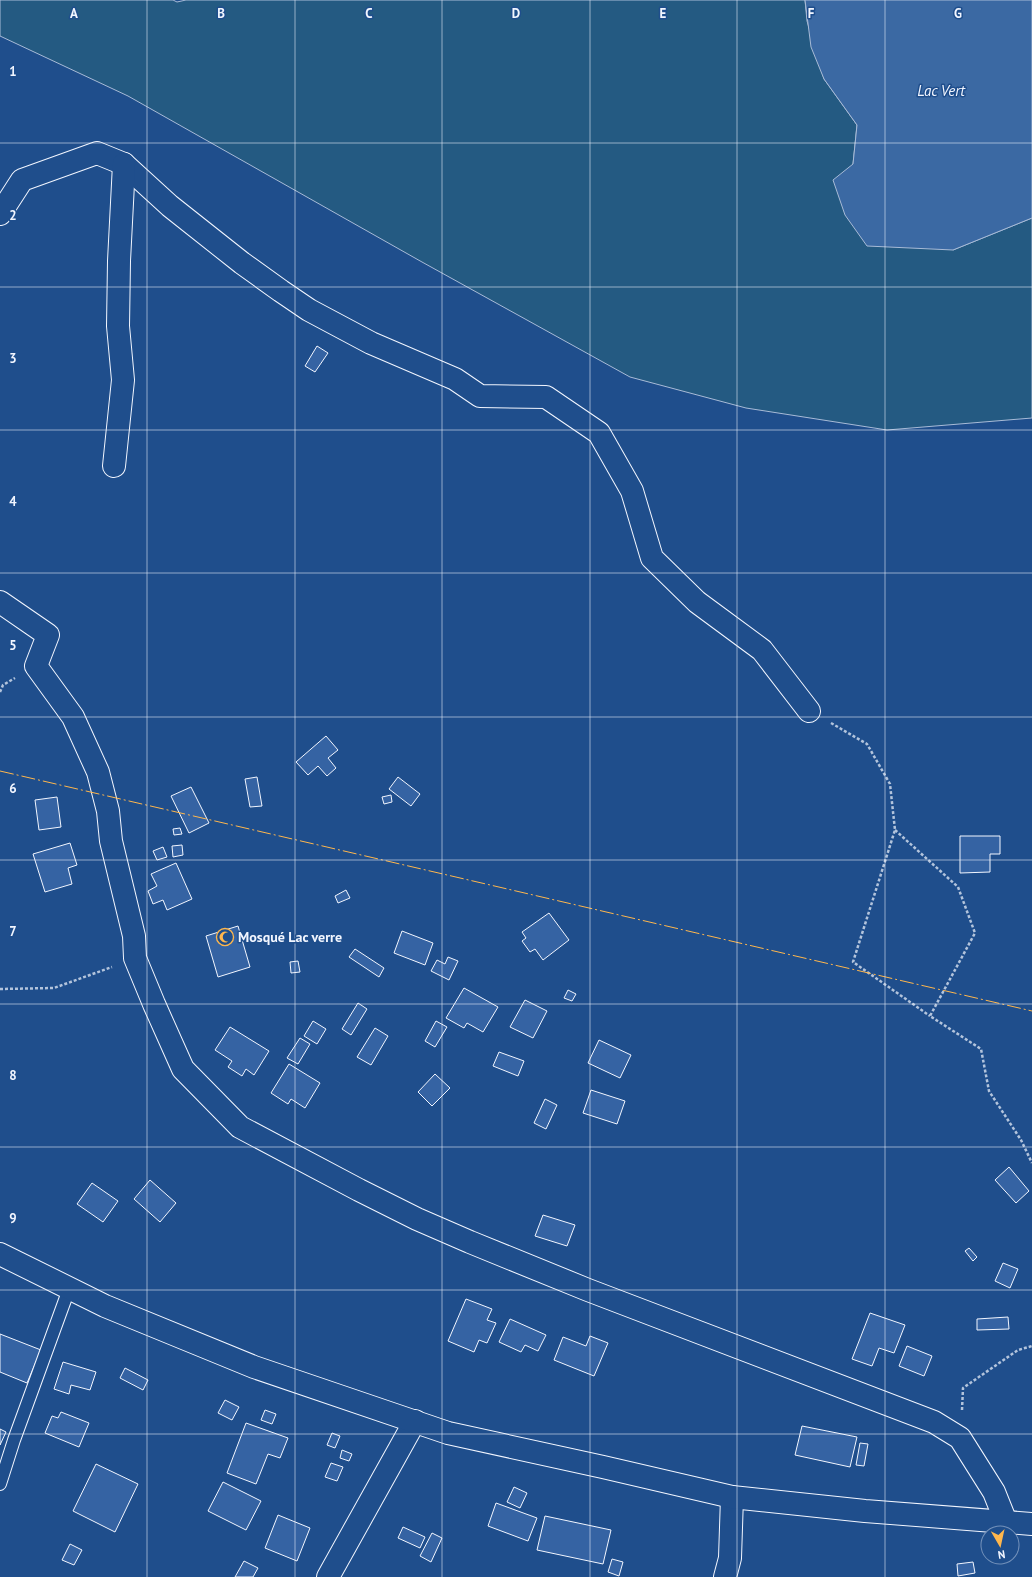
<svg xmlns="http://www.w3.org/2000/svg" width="1032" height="1577" font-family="'PT Sans',sans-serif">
<rect width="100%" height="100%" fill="#1f4e8c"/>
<polygon fill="#245a82" stroke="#a8bbd7" points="0,0 173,0 177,2 186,0 805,0 807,21 824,79 857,125 853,164 953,250 1032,218 1032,418 887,430 746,408 630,377 422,262 128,96 0,36"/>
<polygon fill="#3b69a3" stroke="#a8bbd7" points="805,0 1032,0 1032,218 953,250 867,246 845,215 833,180 853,164 857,125 824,79 811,47"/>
<g fill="#3563a3" stroke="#f2f6ff">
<polygon points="317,346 328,353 315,372 305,366"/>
<polygon points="326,736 338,750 328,758 336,768 327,776 318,766 308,775 296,762"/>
<polygon points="257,777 262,806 250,807 245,779"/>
<polygon points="398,777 420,794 411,806 389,789"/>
<polygon points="191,787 209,823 189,833 171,796"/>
<polygon points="391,795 392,802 384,804 382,797"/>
<polygon points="57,797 61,827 39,830 35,800"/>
<polygon points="180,828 182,834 174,835 173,829"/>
<polygon points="960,836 1000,836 1000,854 990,854 990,872 960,873"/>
<polygon points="70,843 77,865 68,868 72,884 45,892 33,854"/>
<polygon points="182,845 183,855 173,857 172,846"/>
<polygon points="163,847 167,857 157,860 153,851"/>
<polygon points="176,863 192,899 167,910 163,900 153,904 148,891 157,886 151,874"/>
<polygon points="346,890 350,898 338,903 335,896"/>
<polygon points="549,913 569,940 543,960 535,949 530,952 522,941 526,938 522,932"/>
<polygon points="238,926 250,967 218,977 206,936"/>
<polygon points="402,931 433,943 425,965 394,953"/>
<polygon points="355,949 384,968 379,977 349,957"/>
<polygon points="448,957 458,961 449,980 431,971 437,960 445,964"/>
<polygon points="298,961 300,972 291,973 290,962"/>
<polygon points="464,988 498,1007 483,1032 467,1023 464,1028 446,1018"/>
<polygon points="568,990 576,994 572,1001 564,998"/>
<polygon points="525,1000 547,1011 533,1038 510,1027"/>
<polygon points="358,1003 367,1009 351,1035 342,1029"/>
<polygon points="313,1021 326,1029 317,1044 304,1036"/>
<polygon points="436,1021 447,1027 435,1047 425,1041"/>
<polygon points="230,1027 269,1051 254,1075 246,1069 242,1076 228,1067 232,1061 215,1050"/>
<polygon points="375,1028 388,1036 371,1065 357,1057"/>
<polygon points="300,1038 310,1044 298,1064 287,1058"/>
<polygon points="599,1040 631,1055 620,1078 588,1063"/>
<polygon points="499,1052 524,1061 518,1076 493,1066"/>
<polygon points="289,1064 320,1083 305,1108 291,1099 288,1104 271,1093"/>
<polygon points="435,1074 450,1088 432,1106 418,1092"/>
<polygon points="591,1090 625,1101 617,1124 583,1113"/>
<polygon points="545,1099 557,1105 546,1129 534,1123"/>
<polygon points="1009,1167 1029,1191 1016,1203 995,1180"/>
<polygon points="150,1180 176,1203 160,1222 134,1199"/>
<polygon points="92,1183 118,1201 103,1222 77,1204"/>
<polygon points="543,1215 575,1225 567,1246 535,1236"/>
<polygon points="969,1248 977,1257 973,1261 965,1251"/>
<polygon points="1003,1263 1018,1269 1010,1288 995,1281"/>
<polygon points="466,1299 492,1309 487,1320 496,1323 487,1343 479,1340 474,1352 448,1341"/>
<polygon points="870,1313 905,1325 894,1353 879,1348 872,1366 852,1359"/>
<polygon points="1008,1317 1009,1329 977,1330 977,1319"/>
<polygon points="510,1319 546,1335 538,1351 525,1345 521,1352 499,1342"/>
<polygon points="0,1334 41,1350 27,1383 0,1372"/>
<polygon points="590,1336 608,1343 594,1376 554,1360 563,1337 586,1346"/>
<polygon points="907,1346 932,1356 924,1376 899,1366"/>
<polygon points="63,1362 96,1372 90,1390 71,1385 69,1394 54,1389"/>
<polygon points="125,1368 148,1380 143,1390 120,1378"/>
<polygon points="225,1400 239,1407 232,1420 218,1413"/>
<polygon points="265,1410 276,1414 272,1424 261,1420"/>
<polygon points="61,1412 89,1423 79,1447 45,1433 52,1416 58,1418"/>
<polygon points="246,1423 288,1438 280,1458 268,1454 256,1484 227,1473"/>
<polygon points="802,1426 857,1437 850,1467 795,1455"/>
<polygon points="0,1429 6,1432 0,1445"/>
<polygon points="332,1433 340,1436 335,1448 327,1445"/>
<polygon points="860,1443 868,1444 864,1466 856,1465"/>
<polygon points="342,1450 352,1454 349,1461 340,1458"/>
<polygon points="331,1463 343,1467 337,1481 325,1477"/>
<polygon points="96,1464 138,1484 115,1532 73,1511"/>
<polygon points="223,1482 261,1501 246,1530 208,1511"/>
<polygon points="514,1487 527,1493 520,1508 507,1502"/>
<polygon points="496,1503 537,1518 528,1541 488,1526"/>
<polygon points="278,1515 310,1528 297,1561 265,1548"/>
<polygon points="545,1516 611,1530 603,1564 537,1550"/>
<polygon points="403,1527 425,1537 420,1548 398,1538"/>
<polygon points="432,1533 442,1538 431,1562 420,1556"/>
<polygon points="70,1544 82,1550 74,1565 62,1560"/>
<polygon points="612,1559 623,1562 619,1576 608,1572"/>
<polygon points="244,1561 258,1568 253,1577 235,1577"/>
<polygon points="973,1562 975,1573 958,1576 957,1564"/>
</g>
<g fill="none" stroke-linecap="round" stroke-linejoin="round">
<g stroke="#f2f6ff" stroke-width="14">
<polyline id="service" points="0,1484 14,1440 69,1289"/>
</g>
<g stroke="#f2f6ff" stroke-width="24">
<g id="minor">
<polyline points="0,214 22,180 97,153 124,164 170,206 242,263 281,291 309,310 371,343 455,379 480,396 546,397 599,433 632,491 652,558 697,602 762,650 809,711"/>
<polyline points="114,466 123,380 118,326 119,261 124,164"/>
<polyline points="0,602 48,635 36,666 73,717 98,772 108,811 111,841 134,936 135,958 154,1004 183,1069 240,1127 359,1190 417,1219 470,1242 588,1290 934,1422 960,1438 994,1492 1006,1522"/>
<polyline points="328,1577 415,1421"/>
<polyline points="725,1577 730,1558 732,1497"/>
</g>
</g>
<g stroke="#f2f6ff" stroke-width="24">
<polyline id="trunk" points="0,1254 105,1306 254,1367 448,1433 603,1467 732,1497 865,1511 1032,1524"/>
</g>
<g stroke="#b3c4dc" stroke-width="2.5" stroke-dasharray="3 2" stroke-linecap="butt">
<polyline points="0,692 3,685 15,678"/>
<polyline points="831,723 867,744 890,784 895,830 853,962 930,1016"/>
<polyline points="895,830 958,887 975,933 930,1016 981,1049 989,1091 1021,1140 1032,1163"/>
<polyline points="0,989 54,988 112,967"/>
<polyline points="962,1410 963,1388 1018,1350 1032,1346"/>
</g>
<use href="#service" stroke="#1f4e8c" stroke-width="12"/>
<use href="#minor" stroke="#1f4e8c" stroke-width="22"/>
<use href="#trunk" stroke="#1f4e8c" stroke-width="22"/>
<polyline stroke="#ffb74d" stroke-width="1" stroke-dasharray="14 3 2 3" stroke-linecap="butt" points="0,771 1032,1011"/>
</g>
<path fill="none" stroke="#f2f6ff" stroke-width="1" stroke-opacity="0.55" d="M147,0V1577M295,0V1577M442,0V1577M590,0V1577M737,0V1577M885,0V1577M0,143H1032M0,287H1032M0,430H1032M0,573H1032M0,717H1032M0,860H1032M0,1004H1032M0,1147H1032M0,1290H1032M0,1434H1032"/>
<defs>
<g id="mosque-ring" transform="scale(0.9)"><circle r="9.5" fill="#1f4e8c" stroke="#ffb74d" stroke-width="1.5"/><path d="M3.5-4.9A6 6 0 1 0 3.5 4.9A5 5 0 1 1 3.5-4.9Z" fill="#ffb74d"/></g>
</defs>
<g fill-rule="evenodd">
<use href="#mosque-ring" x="225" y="937"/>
</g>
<g text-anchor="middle" stroke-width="3" stroke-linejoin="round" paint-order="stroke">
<g font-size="14" font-weight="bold" fill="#f2f6ff" stroke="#1f4e8c" text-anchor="start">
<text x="238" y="942">Mosqué Lac verre</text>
</g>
<g font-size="15" font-style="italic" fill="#f2f6ff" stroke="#1f4e8c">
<text x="941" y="96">Lac Vert</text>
</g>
</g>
<g font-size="13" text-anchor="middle" font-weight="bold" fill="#f2f6ff" stroke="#1f4e8c" stroke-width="3" stroke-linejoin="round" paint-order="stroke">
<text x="74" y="18">A</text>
<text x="221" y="18">B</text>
<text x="369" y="18">C</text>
<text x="516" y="18">D</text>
<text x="663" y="18">E</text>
<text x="811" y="18">F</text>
<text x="958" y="18">G</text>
<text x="13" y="76">1</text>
<text x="13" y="220">2</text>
<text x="13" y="363">3</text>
<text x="13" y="506">4</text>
<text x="13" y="650">5</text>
<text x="13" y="793">6</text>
<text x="13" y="936">7</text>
<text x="13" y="1080">8</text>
<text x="13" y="1223">9</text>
</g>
<g transform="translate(1000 1545) rotate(171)"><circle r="19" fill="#1f4e8c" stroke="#7391ba"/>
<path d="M0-3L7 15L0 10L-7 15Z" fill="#ffb74d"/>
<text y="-6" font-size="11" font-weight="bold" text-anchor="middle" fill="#f2f6ff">N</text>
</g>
</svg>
